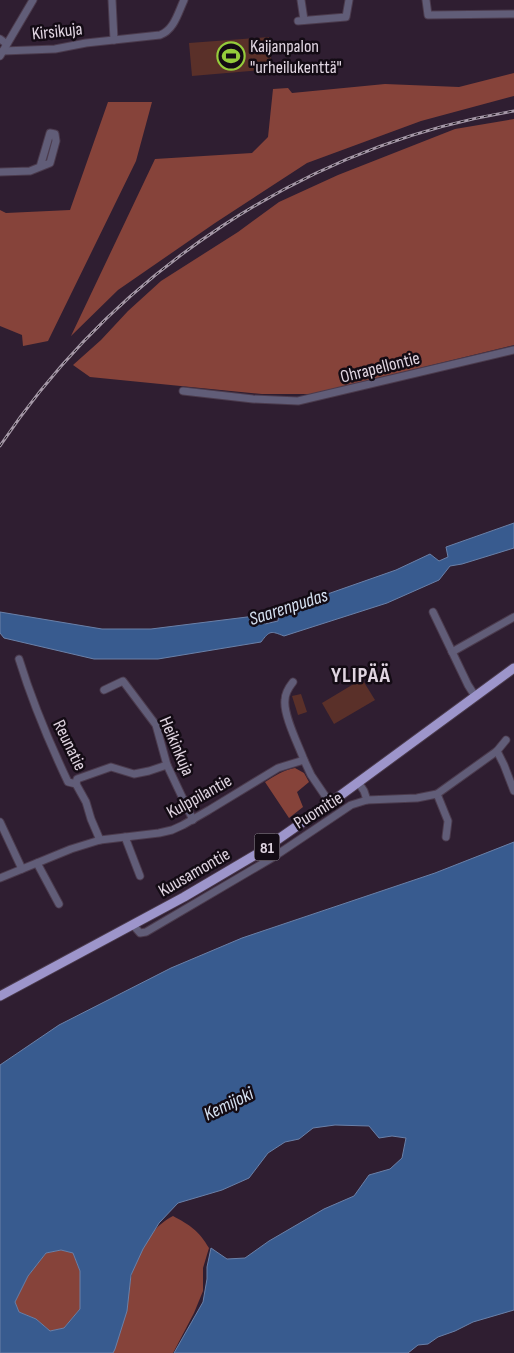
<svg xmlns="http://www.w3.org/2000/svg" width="514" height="1353" font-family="'Sofia Sans Condensed',sans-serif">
<rect width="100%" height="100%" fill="#2f1e31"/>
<g fill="#5a3029">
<polygon points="269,37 272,69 192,76 189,43"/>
<polygon points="362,679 375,700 334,724 322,703"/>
<polygon points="301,694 307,712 298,715 292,696"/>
</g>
<g fill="#86433a">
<polygon points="514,73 514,96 421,121 307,163 215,223 118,290 71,336 155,159 252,153 268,137 273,89 288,88 292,93 385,84 459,87"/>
<polygon points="108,102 152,102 136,161 48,341 23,346 22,335 0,326 0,210 6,213 70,210"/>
<polygon points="514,119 514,345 313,394 262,394 90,377 73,365 101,340 128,311 161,281 238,232 279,202 338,175 455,129"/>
<path d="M295,768L304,773L309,782L297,792L303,807L289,818L265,782C275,776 283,770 295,768Z"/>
<path d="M173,1216C190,1225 199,1231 209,1248L203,1268V1291L194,1313L173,1353H112L120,1333L135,1258C142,1243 158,1223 173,1216Z"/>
<polygon points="61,1250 73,1253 80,1271 80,1309 64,1328 50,1331 36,1319 19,1312 15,1302 28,1276 46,1253"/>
</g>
<g fill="#385b8f" stroke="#6a80a8" fill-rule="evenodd">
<path d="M514,523V548L462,564L450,566L439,580L387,603L284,636C271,631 270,630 261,642L158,659H94L4,638L0,633V612L102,629H151L255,616L265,624L278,621L279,611L396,570L430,554L439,561L448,557L446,547Z"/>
<path d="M514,842V1310L473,1322L455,1331L438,1337L428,1344L418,1345L408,1353H174L203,1302L207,1279V1267L211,1248L227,1259L245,1258L269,1241L324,1209L354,1196L369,1175L390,1169L402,1158L406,1138L392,1136L379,1138L369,1126L335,1125L313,1128L299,1139L285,1142L268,1153L249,1178L222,1190L178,1203L159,1223L143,1249L131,1275L127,1311L115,1349L113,1353H0V1065L59,1025L171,968L242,938L435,873ZM61,1250L73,1253L80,1271V1309L64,1328L50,1331L36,1319L19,1312L15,1302L28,1276L46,1253Z"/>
</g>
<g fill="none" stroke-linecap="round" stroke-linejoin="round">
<g stroke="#4b3b4d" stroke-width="9">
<g id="minor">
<polyline points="112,0 114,40"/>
<polyline points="301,0 304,20"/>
<polyline points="426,0 428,15 514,14"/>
<polyline points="298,21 346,17 349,0"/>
<polyline points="0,39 7,44"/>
<path d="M3,51L55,49L86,43L160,35C174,30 178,13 184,0"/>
<polyline points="0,56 33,0"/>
<polyline points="0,172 30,171 50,163 56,141 55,134 50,133 40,167"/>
<polyline points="183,391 253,399 298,401 514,350"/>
<polyline points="433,612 468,685 475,696"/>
<polyline points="452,652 514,617"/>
<path d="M19,659C32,701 49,742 68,782L76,784L86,802L91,819L100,840"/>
<path d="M293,682C289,687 285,693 285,700C283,715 299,746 304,760"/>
<polyline points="104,690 123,681 156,725 167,765 193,820"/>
<polyline points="497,751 504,765 514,791"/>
<polyline points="358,782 364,791 367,800"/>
<polyline points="76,784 77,779 111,767 134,774 149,771 167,765"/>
<polyline points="437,794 448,821 446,837"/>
<polyline points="0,822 22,869"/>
<polyline points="125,837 140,876"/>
<polyline points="37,863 59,904"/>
<polyline points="0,878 71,849 100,840 159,833 172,830 183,825 209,810 278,768 304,760 311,775 330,803"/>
<polyline points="133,925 140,933 146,932 272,858 351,805 367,800 417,798 437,794 497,751 506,740"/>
</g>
</g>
<g stroke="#4b3b4d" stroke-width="11">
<polyline id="major" points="0,996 184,897 257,854 330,803 514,668"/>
</g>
<use href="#minor" stroke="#615d78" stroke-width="7"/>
<use href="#major" stroke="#9d95cb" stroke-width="9"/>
<g stroke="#a497a6" stroke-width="3">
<path id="rail" d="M0,446C117,271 306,145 514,111"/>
</g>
<use href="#rail" stroke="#130b14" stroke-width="1" stroke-dasharray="4" stroke-linecap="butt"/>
</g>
<defs>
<g id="stadium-ring" transform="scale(1.4375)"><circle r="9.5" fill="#130b14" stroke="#95cc3b" stroke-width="1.5"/><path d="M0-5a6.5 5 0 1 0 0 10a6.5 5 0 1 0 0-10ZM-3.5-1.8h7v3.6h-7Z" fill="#95cc3b"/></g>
</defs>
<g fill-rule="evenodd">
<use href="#stadium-ring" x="231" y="56"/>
</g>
<g text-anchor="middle" stroke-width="5" stroke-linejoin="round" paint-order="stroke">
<rect fill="#130b14" stroke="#a298a4" stroke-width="1" x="254.5" y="833.5" width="25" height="27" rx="4"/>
<g font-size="16" font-weight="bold" fill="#e0d5e1">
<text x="267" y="853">81</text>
</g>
<g font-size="18" fill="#e0d5e1" stroke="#130b14">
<text transform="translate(57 31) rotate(-6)" y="6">Kirsikuja</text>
<text transform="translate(380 367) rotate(-14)" y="6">Ohrapellontie</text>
<text transform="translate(70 745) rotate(64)" y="6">Reunatie</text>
<text transform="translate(177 746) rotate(67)" y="6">Heikinkuja</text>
<text transform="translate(199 796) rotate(-29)" y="6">Kulppilantie</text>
<text transform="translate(318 810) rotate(-32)" y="6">Puomitie</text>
<text transform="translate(194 872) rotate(-30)" y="6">Kuusamontie</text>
</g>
<g font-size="18" fill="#e0d5e1" stroke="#130b14" text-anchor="start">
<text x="250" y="52">Kaijanpalon<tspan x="250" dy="21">"urheilukenttä"</tspan></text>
</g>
<g font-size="19" font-style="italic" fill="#d5e0f0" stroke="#130b14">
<text transform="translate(288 606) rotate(-18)" y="7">Saarenpudas</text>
<text transform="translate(228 1103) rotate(-26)" y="7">Kemijoki</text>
</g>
<g font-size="22" font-weight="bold" letter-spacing="1" fill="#e0d5e1" stroke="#130b14">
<text x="361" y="682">YLIPÄÄ</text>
</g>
</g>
</svg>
